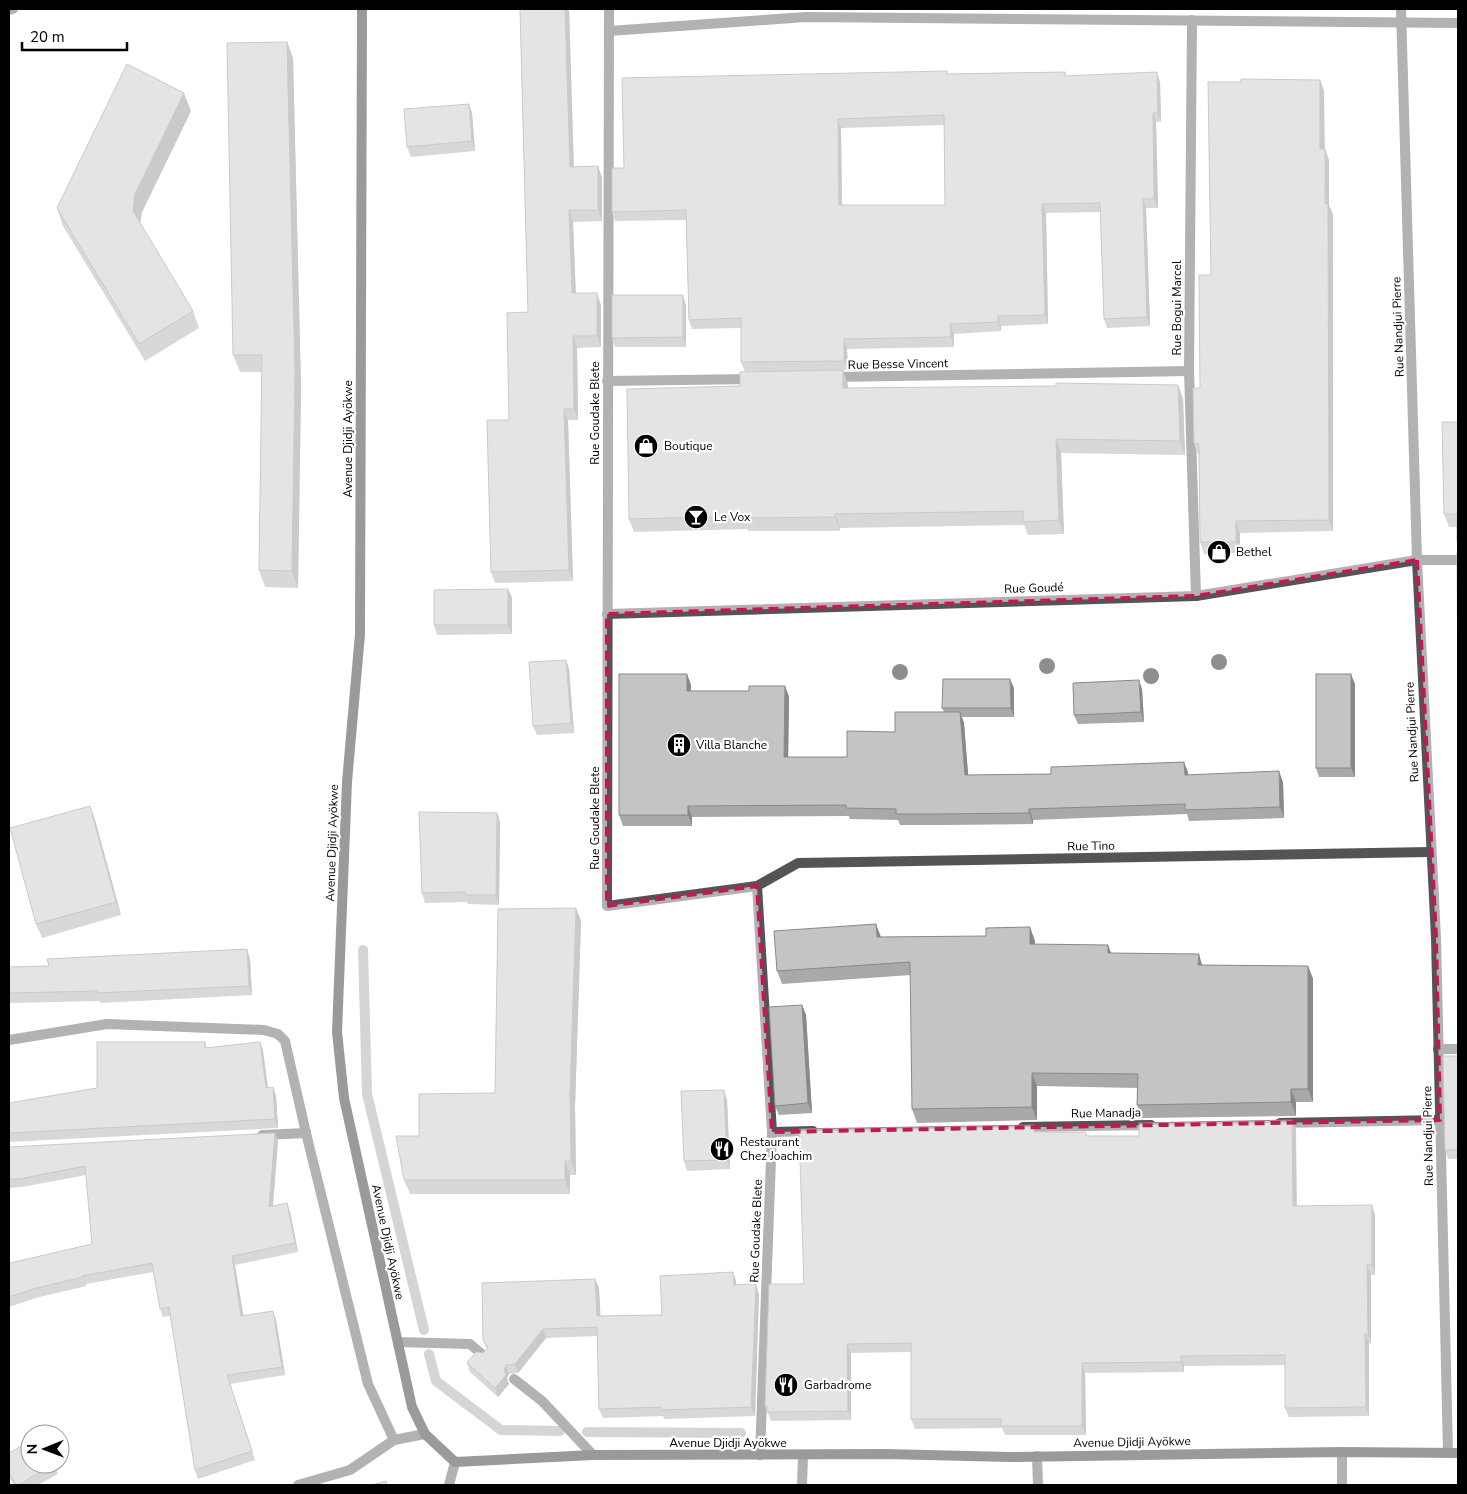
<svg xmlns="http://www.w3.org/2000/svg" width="1467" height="1494" font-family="'Nunito Sans',sans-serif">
<rect width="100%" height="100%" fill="#fff"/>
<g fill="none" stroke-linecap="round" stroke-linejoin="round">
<g stroke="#a2a2a2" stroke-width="10">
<polyline points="363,950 367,1094 424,1330"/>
<polyline points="429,1354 436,1381 501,1430 560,1431"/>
<polyline points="587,1432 741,1433"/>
</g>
<g stroke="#545454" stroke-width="10">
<polyline points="9,10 13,9"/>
<polyline points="398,1342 470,1344 484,1356"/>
<polyline points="514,1379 542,1401 593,1455"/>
</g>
<g stroke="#545454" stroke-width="10">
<polyline points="609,9 607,906 757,886 772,1132 760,1455"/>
<polyline points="1401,9 1417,560 1436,938 1448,1453"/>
<polyline points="1192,20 1189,371 1196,596"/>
<polyline points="609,31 806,17 1458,23"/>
<polyline points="833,377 1189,371"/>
<polyline points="607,381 754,379"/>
<polyline points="607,614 1196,596 1417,560 1458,560"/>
<polyline points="757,886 798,863 1430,852"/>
<polyline points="9,1040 107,1024 264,1030 278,1034 285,1041 306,1133 368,1384 394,1440"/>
<polyline points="1438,1049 1458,1049"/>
<polyline points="1280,1123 1440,1120"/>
<polyline points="1023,1127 1151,1125"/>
<polyline points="772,1132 813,1131"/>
<polyline points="262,1135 306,1133"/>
<polyline points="1037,1456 1038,1485"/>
<polyline points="298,1485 350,1470 394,1440 425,1434"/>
<polyline points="449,1485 455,1462"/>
<polyline points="802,1485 803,1456"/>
<polyline points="1342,1485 1342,1452"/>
</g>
<polyline stroke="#212121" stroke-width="10" points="362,9 360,634 347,782 337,1032 344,1098 412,1407 425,1434 455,1462 593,1455 885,1454 1010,1457 1342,1452 1458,1453"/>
</g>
<g fill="#8e8e8e">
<circle cx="1219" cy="662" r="8"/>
<circle cx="1047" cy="666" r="8"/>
<circle cx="900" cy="672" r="8"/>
<circle cx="1151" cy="676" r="8"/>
</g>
<g fill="#a9a9a9" fill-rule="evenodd">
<polygon points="520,9 569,9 574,167 598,166 602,178 602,221 573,222 576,293 601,305 601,347 577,348 578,420 568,420 573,581 495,583 491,572 509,420 528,312"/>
<polygon points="287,42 293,58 301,387 298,588 265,587 259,570 262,372 240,372 233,355"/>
<path d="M1065,72L1066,76L1160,82L1161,122H1156L1158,208H1146L1150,326L1107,328L1104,319L1100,212L1046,213L1048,324L1001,326V331L954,334V347L847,349L848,370L745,372L741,362V328L692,329L689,320L686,220L615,221L612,212L624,168L948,74ZM944,125L945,205H842L841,128Z"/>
<polygon points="1320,80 1324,91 1324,149 1329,160 1329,205 1333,215 1333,531 1240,533 1240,553 1204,554 1200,542 1199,455 1198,455 1194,443 1200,388 1211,275"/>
<polygon points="469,104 472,113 475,151 411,157 407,147"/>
<polygon points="191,111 142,212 140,223 193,311 199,328 145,361 63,226 57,208"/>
<polygon points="686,305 686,347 615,347 612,338"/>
<polygon points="848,384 848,388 1178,385 1183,399 1185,455 1061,453 1064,534 1028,535 1024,525 840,528 840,531 748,531 747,529 634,532 629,519"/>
<polygon points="1458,422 1458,545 1457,541 1457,527 1449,527 1444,514"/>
<polygon points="508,589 512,598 512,634 437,635 434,625"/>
<polygon points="566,660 569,669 574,733 537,735 533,726"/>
<polygon points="687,674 691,685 691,691 749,691 785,686 789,697 788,757 847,757 895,732 944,712 942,708 1014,688 1014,717 962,717 964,723 968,775 1051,774 1184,762 1188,775 1283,782 1284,818 1189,821 1187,814 1033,820 1033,824 944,825 900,825 898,820 850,819 849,816 692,817 692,826 623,826 619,815"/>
<polygon points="1355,684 1355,777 1319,777 1316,768"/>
<polygon points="1142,689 1144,722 1078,724 1074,715"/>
<polygon points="90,806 95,820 121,915 42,938 36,924"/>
<polygon points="497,813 500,822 499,905 468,904 467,902 425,903 422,893"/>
<polygon points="576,908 581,921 575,1107 576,1175 570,1175 570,1194 410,1194 404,1180 419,1136 495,1093"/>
<polygon points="880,937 1035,941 1035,944 1203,965 1308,966 1313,979 1313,1102 1296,1102 1296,1116 1142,1118 1137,1105 1137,1088 1037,1086 1037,1120 917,1123 912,1109 911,975 782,984 777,971"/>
<polygon points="250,959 252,995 101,1003 100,1001 9,1003 9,967"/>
<polygon points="802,1005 806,1015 812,1113 779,1115 775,1106"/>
<polygon points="205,1042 207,1048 260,1042 263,1051 268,1088 273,1087 276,1096 278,1128 9,1142 9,1103 97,1088"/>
<polygon points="1458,1056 1458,1159 1448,1159 1445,1150"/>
<polygon points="727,1100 730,1169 687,1171 684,1161"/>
<polygon points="1296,1129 1296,1206 1375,1215 1375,1275 1371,1275 1371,1343 1369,1343 1369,1416 1289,1417 1285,1408 1285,1365 1184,1366 1184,1372 1085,1373 1086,1435 1005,1435 1002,1428 915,1429 911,1419 911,1352 851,1353 851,1420 771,1421 765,1406 804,1284 1036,1132 1086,1132 1087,1136 1139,1136"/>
<polygon points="278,1141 273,1206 287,1203 290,1212 298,1252 235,1265 243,1316 276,1320 285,1375 230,1384 255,1460 198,1479 195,1470 170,1316 163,1317 160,1309 153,1272 86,1284 86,1286 36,1298 9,1307 9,1260 10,1263 92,1244 86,1175 22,1187 9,1188 9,1147"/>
<polygon points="595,1279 599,1288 600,1316 662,1315 736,1281 736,1285 759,1294 755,1416 664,1419 663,1416 603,1418 599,1409 597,1336 546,1338 518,1373 509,1374 507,1378 509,1384 498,1397 470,1372 467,1363 483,1353 487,1349 483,1340"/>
<polygon points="9,1453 54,1464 58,1474 38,1485 14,1485 9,1476"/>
</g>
<g fill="#898989">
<polygon points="565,9 569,9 574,178 570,167"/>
<polygon points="287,42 293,58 301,387 298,588 292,571"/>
<polygon points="1157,72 1160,82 1161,122 1158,113"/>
<polygon points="1320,80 1324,91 1325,160 1320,149"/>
<polygon points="184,93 191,111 142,212 139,229 133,211 135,194"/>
<polygon points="469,104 472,113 475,151 472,141"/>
<polygon points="1153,113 1156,122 1158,208 1154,199"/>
<polygon points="838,119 841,128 842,215 839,205"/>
<polygon points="1325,149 1329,160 1329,205 1333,215 1333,531 1329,520"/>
<polygon points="598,166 602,178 602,221 598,210"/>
<polygon points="1143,199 1146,208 1150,326 1147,317"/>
<polygon points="1042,204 1046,213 1048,324 1045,315"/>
<polygon points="569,210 573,222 576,305 572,293"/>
<polygon points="597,293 601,305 601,347 597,336"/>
<polygon points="683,295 686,305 686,347 683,337"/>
<polygon points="998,316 1001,326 1001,331 998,322"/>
<polygon points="950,324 954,334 954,347 951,337"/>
<polygon points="573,336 577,348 578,420 574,409"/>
<polygon points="844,339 847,349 848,370 844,361"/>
<polygon points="843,370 848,384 848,401 843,388"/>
<polygon points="1178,385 1183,399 1185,455 1180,441"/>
<polygon points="564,409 568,420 573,581 569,570"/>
<polygon points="1056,439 1061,453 1064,534 1059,520"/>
<polygon points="835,514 840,528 840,531 835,517"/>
<polygon points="1236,521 1240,533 1240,553 1236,542"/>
<polygon points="508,589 512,598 512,634 508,625"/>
<polygon points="566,660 569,669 574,733 571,723"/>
<polygon points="687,674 691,685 691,702 687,691"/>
<polygon points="1351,674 1355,684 1355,777 1351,768"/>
<polygon points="1010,679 1014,688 1014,717 1011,708"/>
<polygon points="1139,680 1142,689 1144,722 1141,712"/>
<polygon points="785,686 789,697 788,768 784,757"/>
<polygon points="960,712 964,723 969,786 965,775"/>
<polygon points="1184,762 1188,772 1189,786 1185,775"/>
<polygon points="1279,771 1283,782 1284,818 1280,807"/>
<polygon points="90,806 95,820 121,915 116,902"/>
<polygon points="688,806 692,817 692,826 688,815"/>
<polygon points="1029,809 1033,820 1033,824 1029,813"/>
<polygon points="497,813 500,822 499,905 496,895"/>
<polygon points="576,908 581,921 575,1107 576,1175 571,1161 570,1093"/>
<polygon points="876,924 881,937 877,937"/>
<polygon points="1030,927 1035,941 1035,957 1030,944"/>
<polygon points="1108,945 1113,958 1108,953"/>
<polygon points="247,949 250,959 252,995 249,986"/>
<polygon points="1199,954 1203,968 1198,965"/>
<polygon points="1308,966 1313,979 1313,1102 1308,1089"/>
<polygon points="802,1005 806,1015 812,1113 808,1103"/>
<polygon points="260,1042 263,1051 269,1097 266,1088"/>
<polygon points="1032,1073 1037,1086 1037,1120 1032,1107"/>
<polygon points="273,1087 276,1096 278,1128 275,1119"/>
<polygon points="1291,1089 1296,1102 1296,1116 1291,1102"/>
<polygon points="724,1090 727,1100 730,1169 727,1160"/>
<polygon points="1292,1120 1296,1129 1297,1216 1293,1206"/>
<polygon points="275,1133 278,1141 272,1215 269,1207"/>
<polygon points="565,1161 570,1175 570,1194 565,1180"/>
<polygon points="287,1203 290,1212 298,1252 295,1243"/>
<polygon points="1372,1205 1375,1215 1375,1275 1372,1265"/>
<polygon points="232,1256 235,1265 245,1325 241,1316"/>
<polygon points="1367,1265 1371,1275 1371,1343 1368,1334"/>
<polygon points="733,1272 736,1281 737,1294 734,1285"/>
<polygon points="595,1279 599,1288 601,1325 597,1316"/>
<polygon points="756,1284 759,1294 755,1416 751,1407"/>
<polygon points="273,1311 276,1320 285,1375 282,1367"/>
<polygon points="543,1329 546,1338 518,1373 515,1364"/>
<polygon points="1365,1334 1369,1343 1369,1416 1366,1407"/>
<polygon points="847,1344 851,1353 851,1420 848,1411"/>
<polygon points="1181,1356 1184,1366 1184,1372 1181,1362"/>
<polygon points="1082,1363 1085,1373 1086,1435 1082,1426"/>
<polygon points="506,1365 509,1374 507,1378 509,1384 498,1397 495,1388"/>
</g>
<g fill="#c4c4c4" stroke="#898989" fill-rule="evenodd">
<polygon points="520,9 565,9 570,167 598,166 598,210 569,210 572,293 597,293 597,336 573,336 574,409 564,409 569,570 491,572 487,420 509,420 507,313 528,312"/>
<polygon points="287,42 295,370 292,571 259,570 262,355 233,355 227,43"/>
<polygon points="127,64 184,93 135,194 133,211 193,311 139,344 57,208"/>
<path d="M947,71V74L1065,72V76L1157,72L1158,113H1153L1154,199H1143L1147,317L1104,319L1100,203L1042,204L1045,315L998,316V322L950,324L951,337L844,339V361L741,362V318L689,320L686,210L612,212V168H624L622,78ZM944,115L945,205H839L838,119Z"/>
<polygon points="1241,79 1320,80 1320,149 1325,149 1325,204 1328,204 1329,520 1236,521 1236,542 1200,542 1199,444 1194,443 1193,388 1200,388 1199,275 1211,275 1208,82 1241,82"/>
<polygon points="469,104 472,141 407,147 404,109"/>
<polygon points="612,295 683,295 683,337 612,338"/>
<polygon points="843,370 843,388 1056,386 1056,383 1178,385 1180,441 1056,439 1059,520 1023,522 1023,511 835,514 835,517 743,518 743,516 629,519 627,389 740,386 740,372"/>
<polygon points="1442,422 1458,422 1458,543 1457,541 1457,514 1444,514"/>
<polygon points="1458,551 1458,729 1457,553"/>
<polygon points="508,589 508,625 434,625 434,590"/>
<polygon points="566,660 571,723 533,726 529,662"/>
<polygon points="619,674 687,674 687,691 749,691 749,686 785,686 784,757 847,757 847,731 895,732 895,712 960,712 965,775 1051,774 1051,767 1184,762 1185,775 1279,771 1280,807 1185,810 1185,804 1029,809 1029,813 940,814 896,814 896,809 846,808 846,805 688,806 688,815 619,815"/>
<rect x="1316" y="674" width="35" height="94"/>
<polygon points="943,679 1010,679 1011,708 942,708"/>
<polygon points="1139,680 1141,712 1074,715 1073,683"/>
<polygon points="90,806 116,902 36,924 10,828"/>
<polygon points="419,812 497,813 496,895 465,895 465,892 422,893"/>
<polygon points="576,908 570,1093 571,1161 565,1161 565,1180 404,1180 396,1136 419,1136 419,1094 495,1093 498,909"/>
<polygon points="876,924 877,937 986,936 986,928 1030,927 1030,944 1108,945 1108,953 1199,954 1198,965 1308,966 1308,1089 1291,1089 1291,1102 1137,1105 1138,1074 1032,1073 1032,1107 912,1109 910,962 777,971 774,931"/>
<polygon points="247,949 249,986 97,993 97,991 9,993 9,967 49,966 47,959"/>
<polygon points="802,1005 808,1103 775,1106 769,1007"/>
<polygon points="97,1042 205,1042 205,1048 260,1042 266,1088 273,1087 275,1119 9,1133 9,1103 97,1088"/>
<polygon points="1443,1056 1458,1056 1458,1150 1445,1150"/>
<polygon points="724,1090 727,1160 684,1161 681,1091"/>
<polygon points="1292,1120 1293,1206 1372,1205 1372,1265 1367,1265 1368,1334 1365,1334 1366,1407 1285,1408 1285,1355 1181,1356 1181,1362 1082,1363 1082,1426 1001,1426 1001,1419 911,1419 911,1343 847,1344 848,1411 767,1412 767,1406 765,1406 769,1284 804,1284 799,1129 1034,1125 1034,1132 1086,1132 1086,1136 1139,1136 1139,1123"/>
<polygon points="275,1133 269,1207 287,1203 295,1243 232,1256 241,1316 273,1311 282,1367 227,1375 252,1451 195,1470 169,1307 160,1309 152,1263 82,1276 83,1277 33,1289 9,1297 9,1260 10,1263 92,1244 85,1166 19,1179 9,1179 9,1147"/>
<polygon points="733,1272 734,1285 756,1284 751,1407 661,1410 661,1407 599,1409 597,1327 543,1329 515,1364 506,1365 504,1370 506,1375 495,1388 467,1363 476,1352 483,1353 488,1348 483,1340 482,1283 595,1279 597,1316 662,1315 660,1276"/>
<polygon points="30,1441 30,1464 54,1464 18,1485 16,1485 9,1473 9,1453"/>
<polygon points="386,1481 387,1485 372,1485"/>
</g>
<path d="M0 0H1467V1494H0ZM1417,560L1436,938L1440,1120L772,1132L757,886L607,906V614L1196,596Z" fill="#fff" fill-opacity=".55" fill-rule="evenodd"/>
<path fill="none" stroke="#c2185b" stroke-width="4" stroke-dasharray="10 6" stroke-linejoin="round" d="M1417,560L1436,938L1440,1120L772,1132L757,886L607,906V614L1196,596Z"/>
<defs>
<g id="shop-disc" transform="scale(1.25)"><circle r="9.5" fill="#000" stroke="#fff"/><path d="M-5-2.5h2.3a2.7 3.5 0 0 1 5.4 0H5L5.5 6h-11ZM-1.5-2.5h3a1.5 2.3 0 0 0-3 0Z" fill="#fff"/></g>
<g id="bar-disc" transform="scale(1.25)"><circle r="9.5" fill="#000" stroke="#fff"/><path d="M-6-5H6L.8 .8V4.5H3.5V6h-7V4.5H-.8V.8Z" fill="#fff"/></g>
<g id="building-disc" transform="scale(1.25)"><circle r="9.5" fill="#000" stroke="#fff"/><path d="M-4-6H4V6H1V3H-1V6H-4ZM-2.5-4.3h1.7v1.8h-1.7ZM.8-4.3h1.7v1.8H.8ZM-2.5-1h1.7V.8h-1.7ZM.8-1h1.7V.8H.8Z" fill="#fff"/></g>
<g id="restaurant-disc" transform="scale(1.25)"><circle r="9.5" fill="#000" stroke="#fff"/><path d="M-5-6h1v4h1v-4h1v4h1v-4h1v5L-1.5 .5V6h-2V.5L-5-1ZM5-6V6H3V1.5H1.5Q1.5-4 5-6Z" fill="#fff"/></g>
</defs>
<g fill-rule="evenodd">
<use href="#shop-disc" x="646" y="446"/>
<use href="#bar-disc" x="696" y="517"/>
<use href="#shop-disc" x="1219" y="552"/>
<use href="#building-disc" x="679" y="745"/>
<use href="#restaurant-disc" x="722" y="1149"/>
<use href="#restaurant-disc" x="786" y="1385"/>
</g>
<g text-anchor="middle" stroke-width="4.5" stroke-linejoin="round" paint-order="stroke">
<g font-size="12" fill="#000" stroke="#fff">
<text transform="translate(1177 308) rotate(-90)" y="4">Rue Bogui Marcel</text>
<text transform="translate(1398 327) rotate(-92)" y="4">Rue Nandjui Pierre</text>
<text transform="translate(898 364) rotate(-1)" y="4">Rue Besse Vincent</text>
<text transform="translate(595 413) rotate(-90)" y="4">Rue Goudake Blete</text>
<text transform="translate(348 439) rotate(-90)" y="4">Avenue Djidji Ayökwe</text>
<text transform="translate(1034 588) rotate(-2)" y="4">Rue Goudé</text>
<text transform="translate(1412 732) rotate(-93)" y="4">Rue Nandjui Pierre</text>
<text transform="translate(595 818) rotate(-90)" y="4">Rue Goudake Blete</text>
<text transform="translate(332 843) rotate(-88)" y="4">Avenue Djidji Ayökwe</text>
<text transform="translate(1091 846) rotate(-1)" y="4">Rue Tino</text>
<text transform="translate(1106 1113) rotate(-1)" y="4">Rue Manadja</text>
<text transform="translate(1428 1136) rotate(-91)" y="4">Rue Nandjui Pierre</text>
<text transform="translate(756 1231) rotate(-88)" y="4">Rue Goudake Blete</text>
<text transform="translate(388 1242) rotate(78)" y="4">Avenue Djidji Ayökwe</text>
<text transform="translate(1132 1442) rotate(-1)" y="4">Avenue Djidji Ayökwe</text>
<text x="728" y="1447">Avenue Djidji Ayökwe</text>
</g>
<g font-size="12" fill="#000" stroke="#fff" text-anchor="start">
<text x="664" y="450">Boutique</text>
<text x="714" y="521">Le Vox</text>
<text x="1236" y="556">Bethel</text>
<text x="696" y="749">Villa Blanche</text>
<text x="740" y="1146">Restaurant<tspan x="740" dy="14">Chez Joachim</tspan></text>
<text x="804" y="1389">Garbadrome</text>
</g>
</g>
<rect width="1467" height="1494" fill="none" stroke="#000000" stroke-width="20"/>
<g transform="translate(45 1449) rotate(269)"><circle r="24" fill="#ffffff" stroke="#999999"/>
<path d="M0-4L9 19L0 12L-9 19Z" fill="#000000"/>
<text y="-8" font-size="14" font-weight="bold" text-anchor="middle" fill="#000000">N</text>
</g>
<path d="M22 42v8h105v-8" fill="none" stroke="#000000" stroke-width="2.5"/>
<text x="30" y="42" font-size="15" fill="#000000" stroke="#ffffff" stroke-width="4" paint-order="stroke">20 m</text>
</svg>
